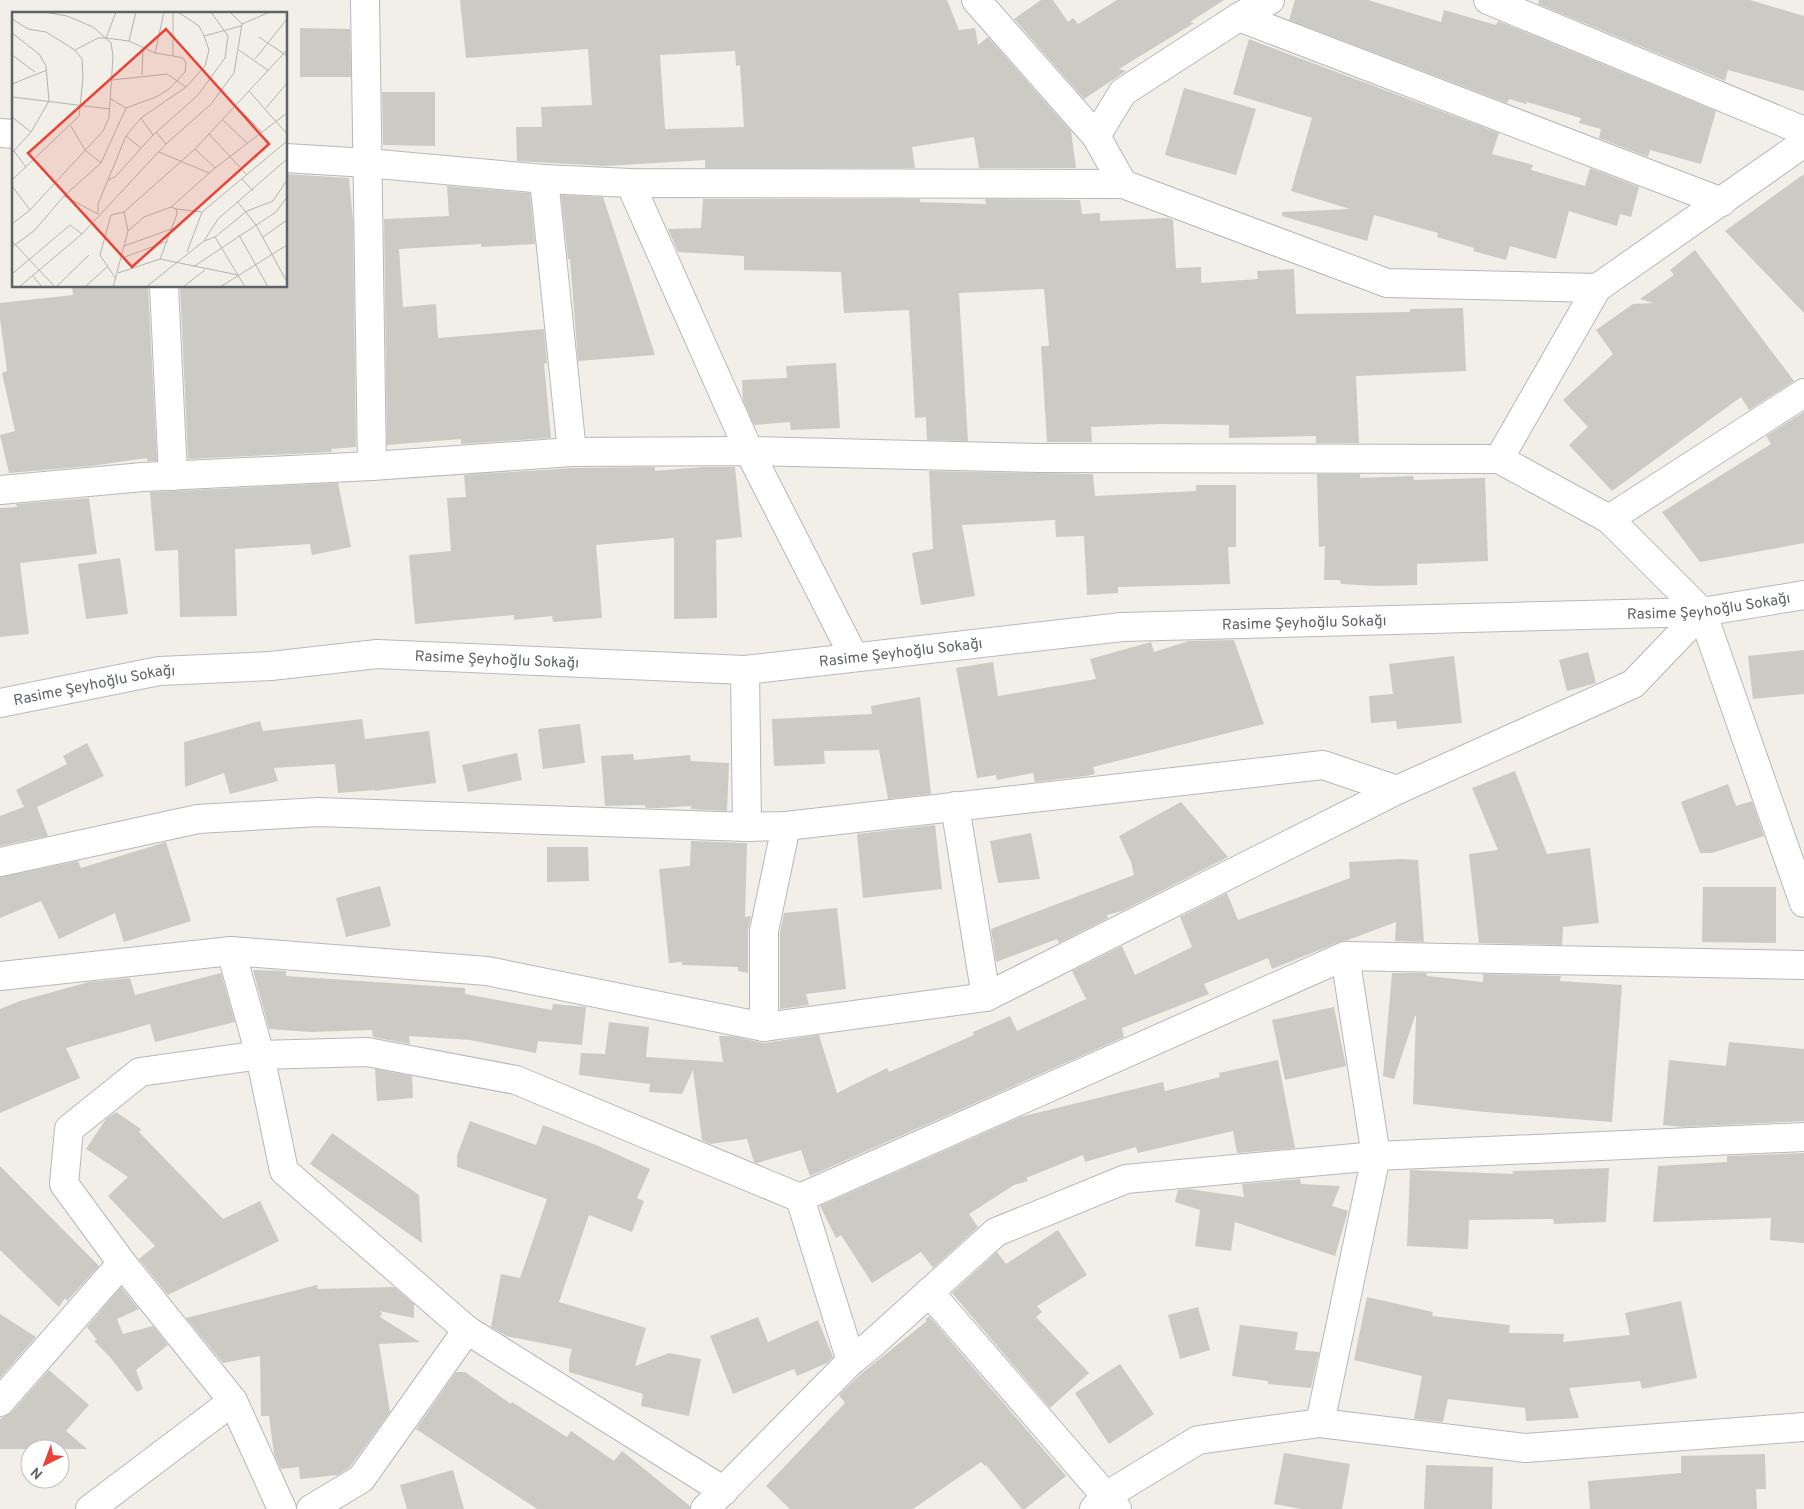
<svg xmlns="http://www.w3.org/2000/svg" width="1804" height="1509" font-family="Overpass,sans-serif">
<rect width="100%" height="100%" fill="#f1efe8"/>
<g fill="#cccac5" fill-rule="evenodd">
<path d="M460,0H947L959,30L975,28L978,45L988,37L1071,131L1076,168H979L974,137L912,147L915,168H705V160L606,166L517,161L516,127H542L541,107L592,105L588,49L466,58ZM735,51L736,66L740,65L744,127L665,129L660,55Z"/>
<polygon points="1041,0 1053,0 1068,22 1073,18 1078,24 1117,0 1224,0 1190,22 1194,23 1119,69 1126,71 1084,99 1014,19"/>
<polygon points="1295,0 1368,0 1441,22 1444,10 1496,25 1498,21 1716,111 1701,164 1650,150 1648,157 1599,138 1601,129 1579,123 1581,118 1527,102 1526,104 1509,99 1507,103 1289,20"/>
<polygon points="1539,0 1750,0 1804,16 1804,91 1728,70 1725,81 1538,4"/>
<polygon points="300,28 350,29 351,77 300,77"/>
<polygon points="1249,39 1499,133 1492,154 1533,165 1531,170 1585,186 1590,168 1639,187 1631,217 1620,214 1617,226 1569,211 1556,259 1510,246 1506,260 1473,251 1474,248 1437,237 1438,233 1374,215 1367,241 1282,216 1282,212 1350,209 1291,191 1312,118 1233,94"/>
<polygon points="1184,88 1256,109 1236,175 1165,155"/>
<polygon points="382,92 435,92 435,146 383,145"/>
<polygon points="286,174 349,178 353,221 356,447 331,449 332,452 188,459 180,286 286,286"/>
<polygon points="1804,174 1804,313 1725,231"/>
<polygon points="447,186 530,193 535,244 481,247 481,244 399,249 403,307 436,304 438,338 544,329 547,363 544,364 551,438 461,444 461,439 387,445 384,219 449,216"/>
<polygon points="561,195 603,197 655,355 578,361 570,259 568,259"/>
<polygon points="703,199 920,199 920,202 986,204 985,199 1080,200 1082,214 1100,213 1100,221 1168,218 1173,220 1176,268 1201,267 1201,283 1258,279 1257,271 1294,269 1296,314 1410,312 1410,309 1463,308 1466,371 1356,376 1359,443 1316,443 1316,436 1229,438 1229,425 1160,424 1091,427 1092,442 1047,442 1041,346 1049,346 1044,289 959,293 968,441 927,440 926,417 915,418 909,310 844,313 841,272 744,270 744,256 678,252 668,229 701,228"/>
<polygon points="1695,250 1794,381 1749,410 1741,397 1612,491 1569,445 1588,427 1563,400 1613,354 1596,330 1633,304 1654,303 1640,299 1674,275 1670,270"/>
<polygon points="72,286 148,286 157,461 147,461 147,458 91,466 9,473 0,435 15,431 2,373 7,371 0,319 0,303 73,295"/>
<polygon points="836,363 840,428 791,430 790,422 754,425 743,400 742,380 787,378 786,366"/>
<polygon points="1804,412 1804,543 1700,562 1662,512 1771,444 1766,436"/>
<polygon points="655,467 655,471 702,467 735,467 742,537 716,540 717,618 674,619 674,538 596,545 602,618 553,622 552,616 514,620 514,615 415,624 409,555 451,551 447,498 466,497 464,475 573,468"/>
<polygon points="929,471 1093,474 1095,496 1196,491 1196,485 1236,485 1236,547 1228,547 1230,584 1118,587 1118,593 1087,595 1084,536 1056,537 1055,520 962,525 975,596 921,605 912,553 933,549"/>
<polygon points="1317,474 1360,474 1360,478 1413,476 1414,480 1485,478 1488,561 1417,564 1417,585 1376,586 1341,584 1340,580 1324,580 1325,546 1319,547"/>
<polygon points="338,483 351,547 312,555 310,544 235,549 237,616 180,617 178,550 155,551 150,492"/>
<polygon points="89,498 97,554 20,563 29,634 0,637 0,508 17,507 16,504"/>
<polygon points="120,558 128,614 86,619 78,564"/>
<polygon points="1234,640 1264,724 1093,767 1095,774 1086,776 1035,782 1033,773 997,780 996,775 977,778 956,668 993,662 998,696 1096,679 1090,659 1151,642 1154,652 1189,641"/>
<polygon points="1804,650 1804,694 1753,699 1748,656"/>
<polygon points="1588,652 1596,683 1567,691 1559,660"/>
<polygon points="1454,656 1462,723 1397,729 1396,721 1371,723 1369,696 1393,694 1389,664"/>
<polygon points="920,697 931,794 888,799 879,750 824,751 825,764 774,766 772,719 872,714 871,706"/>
<polygon points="362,719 365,739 429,731 436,783 375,791 375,790 338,793 335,764 274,768 278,781 230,794 224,773 185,787 184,742 260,721 263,731"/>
<polygon points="580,724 585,763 543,769 538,729"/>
<polygon points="87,743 104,776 37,807 48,836 0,846 0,816 24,807 16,790 67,764 63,756"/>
<polygon points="517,753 522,780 468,792 462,765"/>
<polygon points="633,754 634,760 690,755 691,761 729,763 727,811 691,809 691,806 660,808 646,808 645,805 605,806 601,756"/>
<polygon points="1515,771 1547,854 1590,848 1599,923 1563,927 1562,945 1479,943 1469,854 1498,850 1472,788"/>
<polygon points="1728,784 1736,806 1752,801 1764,836 1712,853 1700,853 1681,802"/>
<polygon points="1181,802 1228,857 1122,911 1107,915 1108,918 1059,943 1057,939 996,962 991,929 1134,875 1131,862 1119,836"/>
<polygon points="935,825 942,889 863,898 857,834"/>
<polygon points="1031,833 1040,879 998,883 990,841"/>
<polygon points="691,841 747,843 745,917 751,916 748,931 748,973 738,971 738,967 682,965 682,962 669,963 659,869 690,866"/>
<polygon points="166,842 191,921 124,942 115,913 59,939 41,901 0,918 0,877 78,861 81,868"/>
<polygon points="547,847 588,847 589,881 547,882"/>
<polygon points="1401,859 1418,860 1424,942 1395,941 1396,922 1348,940 1339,942 1272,969 1268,958 1204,984 1209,994 1122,1028 1124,1037 810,1176 801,1150 757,1163 754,1162 747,1139 710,1144 702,1140 693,1070 682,1094 649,1092 650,1084 579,1075 581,1053 605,1054 609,1022 649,1027 646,1057 723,1062 719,1036 731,1036 764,1043 819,1035 837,1093 887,1068 889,1072 974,1035 973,1032 1010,1016 1017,1031 1086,999 1072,971 1122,946 1135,975 1192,947 1180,917 1227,893 1238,920 1350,878 1349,862"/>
<polygon points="380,886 391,926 346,937 336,898"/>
<polygon points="1703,887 1776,887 1776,943 1702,942"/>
<polygon points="837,908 846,989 806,994 809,1005 780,1009 780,933 784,913"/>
<polygon points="253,970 286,971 286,976 465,988 465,994 552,1010 553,1004 586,1007 582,1045 538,1041 536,1053 470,1040 409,1036 410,1044 373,1037 372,1030 310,1032 269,1029"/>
<polygon points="221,973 235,1022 155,1042 150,1024 66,1048 80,1078 0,1113 0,1009 20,1001 89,982 130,978 135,995"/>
<polygon points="1392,973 1426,973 1427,976 1483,982 1483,974 1561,976 1560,981 1622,985 1612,1122 1485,1112 1413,1104 1416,1016 1415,1016 1394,1079 1383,1076"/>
<polygon points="1334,1007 1346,1066 1285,1080 1272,1020"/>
<polygon points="1729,1042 1804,1049 1804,1121 1683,1127 1663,1125 1669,1060 1726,1066"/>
<polygon points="1278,1060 1295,1148 1237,1153 1233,1131 1138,1153 1136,1147 1085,1162 1083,1155 1026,1178 1028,1181 1014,1185 969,1214 978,1227 933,1268 921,1252 872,1283 841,1235 836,1238 820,1206 1020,1117 1163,1082 1165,1091 1220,1077 1219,1073"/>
<polygon points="375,1069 412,1076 413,1098 377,1101"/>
<polygon points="116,1112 141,1129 139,1132 223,1219 260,1201 279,1241 168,1295 139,1259 155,1246 108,1196 128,1177 86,1149 106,1119"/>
<polygon points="470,1121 536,1145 543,1125 596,1145 650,1169 637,1198 644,1201 632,1232 589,1215 559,1302 646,1328 635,1366 669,1353 701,1359 689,1416 641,1406 643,1394 569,1372 569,1360 572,1349 506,1336 491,1327 501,1274 520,1278 547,1199 457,1167 457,1155"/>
<polygon points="332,1133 419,1195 422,1243 310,1164"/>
<polygon points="1804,1153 1804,1243 1770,1240 1771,1218 1653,1222 1658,1166 1727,1162 1727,1156"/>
<polygon points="0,1166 99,1266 67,1301 65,1298 59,1307 0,1250"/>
<polygon points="1609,1168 1606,1222 1554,1224 1553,1219 1469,1220 1468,1249 1407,1246 1410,1170 1513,1174 1513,1171"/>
<polygon points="1300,1179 1301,1184 1340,1186 1332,1206 1348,1211 1335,1256 1235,1222 1231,1251 1195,1246 1200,1210 1175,1202 1178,1190 1189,1189 1244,1197 1242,1184"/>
<polygon points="1058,1230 1087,1275 1037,1306 1042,1312 1036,1317 1089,1373 1050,1408 952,1293 997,1252 1006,1264"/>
<polygon points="317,1285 318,1289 394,1287 414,1304 414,1318 379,1311 382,1313 380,1317 420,1342 379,1344 390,1412 349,1468 338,1475 300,1479 299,1467 281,1469 274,1454 269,1416 261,1416 260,1356 223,1363 186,1318"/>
<polygon points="121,1287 139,1309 117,1319 123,1334 153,1326 168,1345 136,1370 143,1389 137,1392 110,1357 94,1341 97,1340 87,1327"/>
<polygon points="1367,1297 1433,1312 1432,1316 1510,1325 1509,1333 1564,1334 1563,1342 1630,1335 1625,1313 1681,1301 1697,1378 1642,1389 1640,1381 1569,1388 1579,1418 1526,1421 1525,1408 1448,1399 1443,1422 1414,1419 1422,1376 1354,1360"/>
<polygon points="1198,1307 1210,1350 1180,1359 1168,1315"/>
<polygon points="0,1314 36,1337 0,1378"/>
<polygon points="929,1316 1066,1476 1025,1509 1022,1509 986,1465 985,1466 981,1462 913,1509 790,1509 766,1486 845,1403 839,1395 862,1373 927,1321 925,1320"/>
<polygon points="758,1317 768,1342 818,1320 833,1357 827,1363 797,1376 794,1369 733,1394 710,1336"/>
<polygon points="1240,1325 1298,1332 1295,1350 1319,1352 1311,1388 1268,1384 1268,1381 1232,1376"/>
<polygon points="1120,1364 1154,1414 1109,1444 1075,1393"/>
<polygon points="49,1370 89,1405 66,1431 87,1449 0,1449 0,1419 12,1412"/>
<polygon points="456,1372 465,1372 511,1404 512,1402 567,1437 571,1431 614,1461 622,1451 690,1506 690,1509 537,1509 416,1429"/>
<polygon points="1284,1453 1350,1464 1342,1509 1302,1509 1274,1504"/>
<polygon points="1765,1454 1766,1489 1756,1489 1757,1509 1590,1509 1588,1481 1681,1473 1681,1456"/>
<polygon points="1426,1465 1493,1467 1492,1509 1424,1509"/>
<polygon points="453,1470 464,1509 407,1509 400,1485"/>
</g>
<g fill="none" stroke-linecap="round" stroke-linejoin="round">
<g stroke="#b5b8bc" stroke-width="30">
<g id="street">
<polyline points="365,0 372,466"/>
<polyline points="976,0 1096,136"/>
<polyline points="1488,0 1804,131"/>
<polyline points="1239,17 1722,202"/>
<polyline points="0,133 14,134"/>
<polyline points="286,158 367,163 544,179 630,183 1123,184 1387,283 1597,288 1804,143"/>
<polyline points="544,179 572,452"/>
<polyline points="630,183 749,451 854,657"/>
<polyline points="1123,184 1096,136 1123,92 1239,17 1270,0"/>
<polyline points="164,286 173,476"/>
<polyline points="1499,459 1597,288"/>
<polyline points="0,490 143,477 372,466 572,452 749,451 1041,458 1499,459 1609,519 1804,393"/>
<polyline points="1609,519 1702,612"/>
<polyline points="745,670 747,827"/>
<polyline points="955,806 986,997"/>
<polyline points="0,862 198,819 318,812 747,827 786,826 1323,765 1397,790"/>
<polyline points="231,951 260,1055 284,1171 467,1330 724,1491"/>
<polyline points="0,976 231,951 487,971 764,1027 986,997 1397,790 1633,684 1702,612 1804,903"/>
<polyline points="764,1027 764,931 786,826"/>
<polyline points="800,1198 851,1361"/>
<polyline points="122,1263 233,1401 282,1509"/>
<polyline points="929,1292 1117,1509"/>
<polyline points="0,1402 122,1263 64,1184 69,1129 140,1072 260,1055 367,1052 516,1080 800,1198 1345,956 1804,965"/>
<polyline points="1320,1423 1376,1156 1345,956"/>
<polyline points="90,1509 233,1401"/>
<polyline points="311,1509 361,1479 467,1330"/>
<polyline points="705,1509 851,1361 872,1344 996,1232 1126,1179 1376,1156 1804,1137"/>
<polyline points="1094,1509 1106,1496 1198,1440 1320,1423 1526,1448 1804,1427"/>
</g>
</g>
<g stroke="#b6babf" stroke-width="30">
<g id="secondary">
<path id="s1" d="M0,703L159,671L271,666L377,654L745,670L1122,627L1702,612L1804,595"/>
</g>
</g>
<use href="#street" stroke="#fff" stroke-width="28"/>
<use href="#secondary" stroke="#fff" stroke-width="28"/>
</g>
<g text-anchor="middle" stroke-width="4" stroke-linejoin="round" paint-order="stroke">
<g font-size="15" fill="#5f6368" stroke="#fff">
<text dy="5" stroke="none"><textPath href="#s1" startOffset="1716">Rasime Şeyhoğlu Sokağı</textPath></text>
<text dy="5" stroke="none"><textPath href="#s1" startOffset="1311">Rasime Şeyhoğlu Sokağı</textPath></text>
<text dy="5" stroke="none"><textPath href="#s1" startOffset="906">Rasime Şeyhoğlu Sokağı</textPath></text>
<text dy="5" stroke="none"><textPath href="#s1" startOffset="501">Rasime Şeyhoğlu Sokağı</textPath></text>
<text dy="5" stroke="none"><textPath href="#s1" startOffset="96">Rasime Şeyhoğlu Sokağı</textPath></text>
</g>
</g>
<g transform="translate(12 12)">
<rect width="275" height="275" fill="#f1efe8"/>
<path fill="none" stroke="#b3b3b1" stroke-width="1" d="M218,0L230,12M0,7L16,17L34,20L63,38L70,47L71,66L67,104L0,168M0,21L27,42L34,54L37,89L19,120L0,141M192,24L229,14M247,25L275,44M94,26L117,29L143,41L161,44M117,29L124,0M63,38L86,26H94L104,0M227,38L257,59M143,41L152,0M0,43L23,60M243,47L275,7M130,63L131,36M100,68L155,62L174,75M0,72L35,58M237,79L275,122M0,85L98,97M99,87L114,96M224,94L250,120M254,96L275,71M0,105L19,120M129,106L141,123M211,108L235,131M59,114L73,138L89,151M144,120L154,132M197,122L235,163M114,124L129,136M183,137L203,156M2,139L14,155M147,140L197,161M230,167L241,179M97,168L104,164L141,123L186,83L213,46L216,24L199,0M0,174L18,198M52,184L86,202V192L114,124L129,106L174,75L193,54L197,38L192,24L187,14L166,0M225,189L244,213L275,270M164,197L190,200M112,200L116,219M0,212L18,198L91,119L97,106L101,44L99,31L81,15L55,4L32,0M227,223L256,275M203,225L235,199L261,189L275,168M251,225L275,208M0,229L43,275M192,229L203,225L233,275M112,234L162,216M0,235L23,218L52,184L89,151L114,96L144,85L157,77L173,60L174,51L171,46L161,44V0M175,240L190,200L275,129M110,246L156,229M148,247L165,202L164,197L159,195M181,255L264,200L275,185M106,261L148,247L226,263M0,262L58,213L70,222M20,263L30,275M104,267L88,243L99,203L112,200L183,137L275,38M7,275L70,222L154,132L199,92L222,61L230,12L258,0M44,275L77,243M73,275L96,254M101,275L116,219L132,205L159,195L203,156L275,101M134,275L192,229L206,207L275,147M171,275L193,258M208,275L275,233"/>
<path fill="#ea4335" fill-opacity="0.15" stroke="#ea4335" stroke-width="2.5" d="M154,17L257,132L120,255L16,141Z"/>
<rect width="275" height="275" fill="none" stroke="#5f6368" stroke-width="2.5"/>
</g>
<g transform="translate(45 1464) rotate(222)"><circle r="24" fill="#ffffff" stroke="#bfc1c3"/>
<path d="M0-4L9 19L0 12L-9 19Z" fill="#ea4335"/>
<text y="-8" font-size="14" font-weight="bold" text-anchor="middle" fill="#5f6368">N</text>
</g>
</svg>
